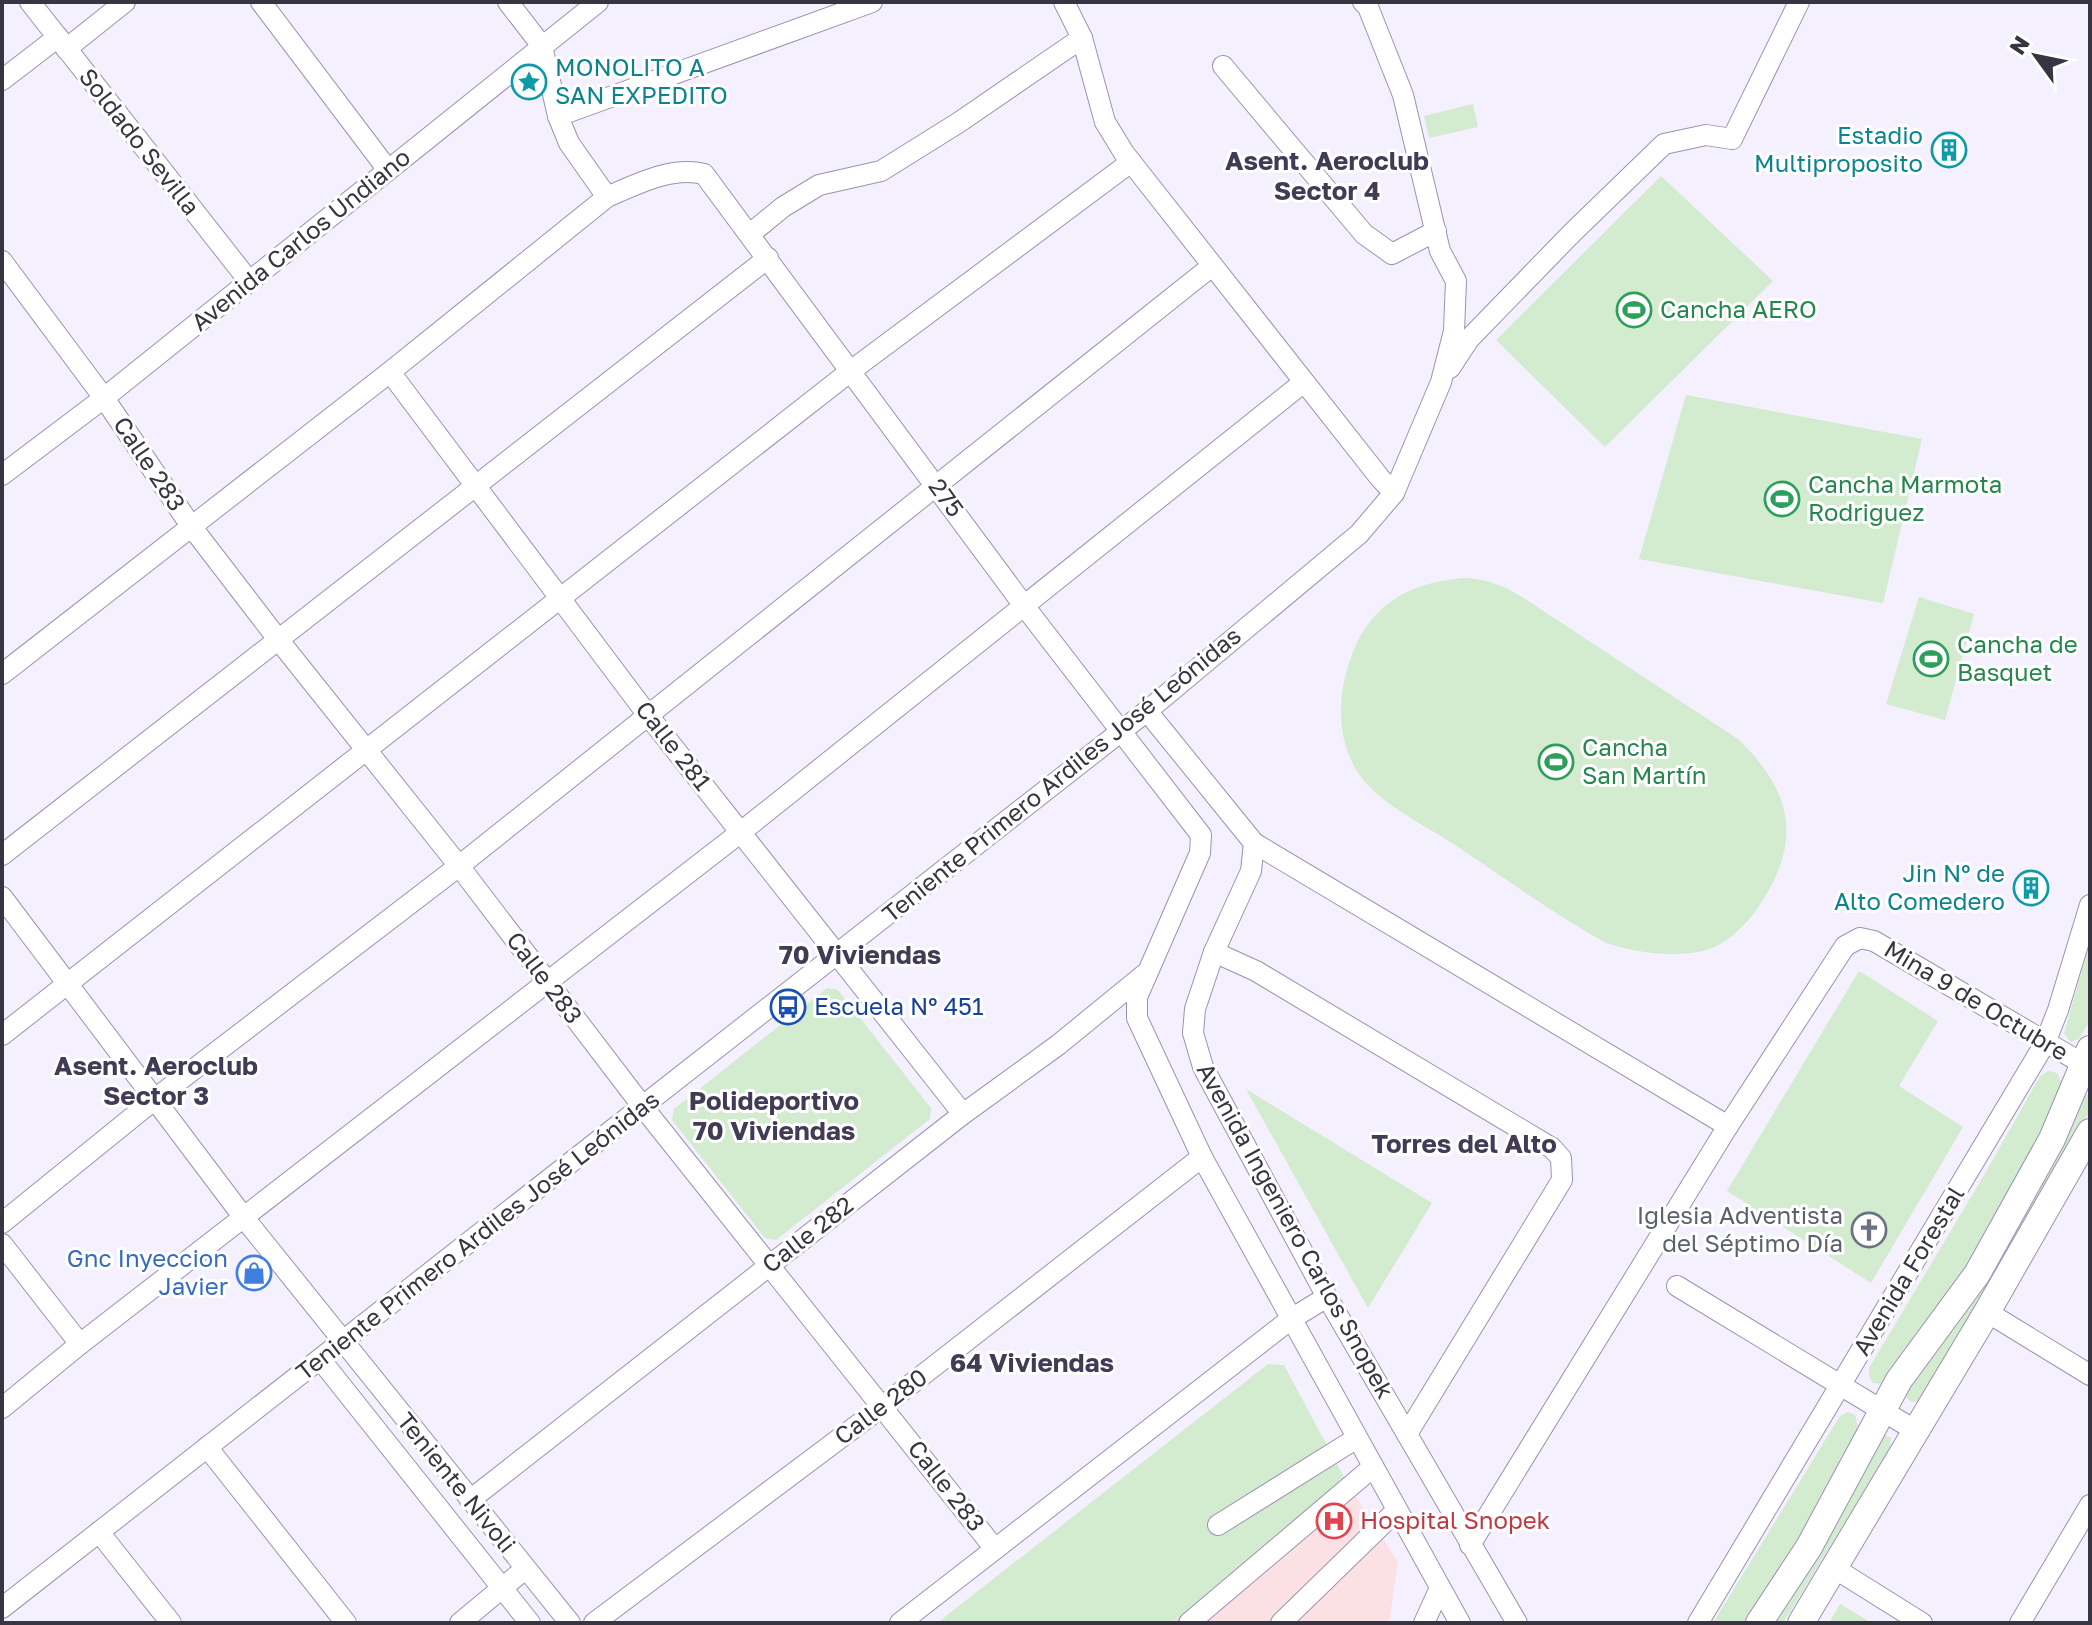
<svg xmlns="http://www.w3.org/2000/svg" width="2092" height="1625" font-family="'Golos Text',sans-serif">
<rect width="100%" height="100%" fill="#f4f0fe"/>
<polygon fill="#fce1e4" points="1346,1481 1398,1562 1389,1623 1171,1623"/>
<g fill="#d3ebcf">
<polygon points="1473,104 1478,127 1429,138 1424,116"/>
<polygon points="1661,176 1773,281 1605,447 1496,340"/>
<polygon points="1686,395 1922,439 1883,603 1639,559"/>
<path d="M1464,578C1487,579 1502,585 1522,597L1738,739C1794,793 1802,842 1759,906C1745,927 1722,949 1697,952C1667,957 1634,952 1606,943C1553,913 1503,877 1452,843C1424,825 1377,802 1359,774C1333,736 1338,685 1356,645C1377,599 1416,582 1464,578Z"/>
<polygon points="1919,597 1974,614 1945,720 1886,704"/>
<polygon points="2090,942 2090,1020 2079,1039 2070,1042 2064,1033"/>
<polygon points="1859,971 1938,1021 1899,1086 1963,1127 1871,1283 1727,1191"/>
<polygon points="827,988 838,990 931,1108 930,1119 776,1240 765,1238 672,1120 674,1109"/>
<polygon points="2048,1071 2057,1073 2062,1084 2025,1170 1949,1297 1883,1384 1873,1383 1869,1376 1869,1368 1983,1177 2040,1076"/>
<polygon points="1246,1089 1432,1203 1368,1308"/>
<polygon points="2084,1095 2090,1095 2090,1111 1921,1398 1916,1402 1910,1401 1906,1396 1907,1390 1971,1304"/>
<polygon points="1268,1364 1284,1365 1346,1481 1171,1623 937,1623"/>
<polygon points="1848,1412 1855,1415 1858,1426 1831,1488 1747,1623 1713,1623 1840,1416"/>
<polygon points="1882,1434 1891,1438 1890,1449 1783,1623 1770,1623"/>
<polygon points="1840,1604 1872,1623 1829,1623"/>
</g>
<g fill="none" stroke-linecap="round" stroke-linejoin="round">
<g stroke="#9a92b2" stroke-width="22">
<g id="minor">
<polyline points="30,2 249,281"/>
<polyline points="261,2 388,170"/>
<polyline points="508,2 542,46 558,116 569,143 607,197"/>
<polyline points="1064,2 1082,38 1105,122 1124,153 1380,478 1394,493"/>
<polyline points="66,49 125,2"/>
<polyline points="1223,66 1364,234 1392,254 1436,231"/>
<polyline points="2,80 58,37"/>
<polyline points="558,116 872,2"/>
<polyline points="750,234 783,207 819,185 881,171 958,123 1082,38"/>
<polyline points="2,261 104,398 191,526 277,638 459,866 643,1107 995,1549"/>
<polyline points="1450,368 1469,339 1572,233 1664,144 1706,135 1732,139 1799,2"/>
<polyline points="390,372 647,714 963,1114"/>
<polyline points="2,475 104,398 598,2"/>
<path d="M2,674L390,372L607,197C637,184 672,166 704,174L1025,607L1201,835L1200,853L1137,997V1018L1202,1157L1460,1623"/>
<polyline points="1147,711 1254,843 1251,871 1214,952 1195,1009 1193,1033 1203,1067 1327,1297 1517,1623"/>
<polyline points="1254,843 1728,1126"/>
<polyline points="2,855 768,258"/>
<polyline points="2,897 245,1219 570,1623"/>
<polyline points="1214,952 1256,971 1552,1148 1561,1158 1562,1180 1407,1434"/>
<polyline points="2,1035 852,370 1131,162"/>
<polyline points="2,1223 155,1099 459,866 1212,266"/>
<polyline points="2,1244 80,1344"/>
<polyline points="1677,1286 1916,1431"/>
<polyline points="1987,1312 2090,1375"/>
<polyline points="320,1359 530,1623"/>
<polyline points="2,1408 80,1344 741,832 1304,382"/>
<polyline points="207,1447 346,1623"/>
<polyline points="470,1500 963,1114 1058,1045 1145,974"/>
<polyline points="1218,1525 1357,1438"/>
<polyline points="99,1532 171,1623"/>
<polyline points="1470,1545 1728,1126 1845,946 1860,938 1874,941 2090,1068"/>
<polyline points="1834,1568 1922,1623"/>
<polyline points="2,1608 1147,711 1359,534 1394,493 1441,382 1454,331 1456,281 1440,251 1403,95 1368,7 1363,2"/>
<polyline points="460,1623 525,1569"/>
<polyline points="594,1623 883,1406 1202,1157"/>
<polyline points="900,1623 1291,1319 1327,1297"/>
<polyline points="1189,1623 1373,1467"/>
<polyline points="1281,1623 1397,1510"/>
<polyline points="1424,1623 1440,1588"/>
<polyline points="1698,1623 2045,1043 2058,1010 2090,905"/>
<polyline points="2020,1623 2090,1505"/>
</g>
</g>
<g stroke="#9a92b2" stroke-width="28">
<g id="major">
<polyline points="1759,1623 1809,1547 1899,1380 1977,1274 2052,1139 2090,1049"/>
<polyline points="1801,1623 1987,1312 2090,1132"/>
</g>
</g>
<use href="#minor" stroke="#fff" stroke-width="20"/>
<use href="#major" stroke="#fff" stroke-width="26"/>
</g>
<defs>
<g id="sight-ring" transform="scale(1.8)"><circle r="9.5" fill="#fff" stroke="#0f9aa8" stroke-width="1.5"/><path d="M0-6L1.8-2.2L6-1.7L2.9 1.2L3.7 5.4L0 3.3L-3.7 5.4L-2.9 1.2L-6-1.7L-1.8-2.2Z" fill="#0f9aa8"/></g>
<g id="building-ring" transform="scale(1.8)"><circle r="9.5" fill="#fff" stroke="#0f9aa8" stroke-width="1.5"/><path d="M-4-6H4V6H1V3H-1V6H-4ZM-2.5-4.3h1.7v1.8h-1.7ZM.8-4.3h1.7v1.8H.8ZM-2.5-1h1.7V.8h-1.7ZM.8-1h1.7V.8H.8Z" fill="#0f9aa8"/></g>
<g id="stadium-ring" transform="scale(1.8)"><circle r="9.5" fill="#fff" stroke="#2e9e5b" stroke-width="1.5"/><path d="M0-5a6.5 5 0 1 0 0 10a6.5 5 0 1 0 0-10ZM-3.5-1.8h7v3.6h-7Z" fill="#2e9e5b"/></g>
<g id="bus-ring" transform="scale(1.8)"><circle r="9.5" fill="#fff" stroke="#1a4fb4" stroke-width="1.5"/><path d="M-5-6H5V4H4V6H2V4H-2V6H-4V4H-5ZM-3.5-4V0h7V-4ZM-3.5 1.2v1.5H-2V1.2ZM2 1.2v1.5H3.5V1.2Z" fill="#1a4fb4"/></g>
<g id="church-ring" transform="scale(1.8)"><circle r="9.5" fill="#fff" stroke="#6b7280" stroke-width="1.5"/><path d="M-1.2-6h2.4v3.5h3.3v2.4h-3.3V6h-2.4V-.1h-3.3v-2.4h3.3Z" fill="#6b7280"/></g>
<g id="shop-ring" transform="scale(1.8)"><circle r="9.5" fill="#fff" stroke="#3f7fe0" stroke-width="1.5"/><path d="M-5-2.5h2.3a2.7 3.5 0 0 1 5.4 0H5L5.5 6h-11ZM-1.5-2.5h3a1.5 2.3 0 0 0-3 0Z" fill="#3f7fe0"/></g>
<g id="hospital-ring" transform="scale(1.8)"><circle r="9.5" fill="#fff" stroke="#e0444e" stroke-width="1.5"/><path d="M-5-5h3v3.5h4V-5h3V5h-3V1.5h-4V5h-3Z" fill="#e0444e"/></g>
</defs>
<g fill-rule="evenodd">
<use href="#sight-ring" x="529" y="82"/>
<use href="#building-ring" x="1949" y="150"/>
<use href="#stadium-ring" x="1634" y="310"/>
<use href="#stadium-ring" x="1782" y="499"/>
<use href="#stadium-ring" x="1931" y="659"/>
<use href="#stadium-ring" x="1556" y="762"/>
<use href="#building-ring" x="2031" y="888"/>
<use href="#bus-ring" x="788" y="1007"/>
<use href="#church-ring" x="1869" y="1230"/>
<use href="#shop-ring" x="254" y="1273"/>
<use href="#hospital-ring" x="1334" y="1521"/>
</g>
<g text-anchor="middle" stroke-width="6" stroke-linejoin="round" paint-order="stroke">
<g font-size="24" fill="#0d838f" stroke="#fff" text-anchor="end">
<text x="555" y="76" text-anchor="start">MONOLITO A<tspan x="555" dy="28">SAN EXPEDITO</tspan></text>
<text x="1923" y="144">Estadio<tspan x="1923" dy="28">Multiproposito</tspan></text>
<text x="2005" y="882">Jin Nº de<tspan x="2005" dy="28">Alto Comedero</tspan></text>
</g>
<g font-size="24" fill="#383542" stroke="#fff">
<text transform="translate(139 142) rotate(52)" y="8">Soldado Sevilla</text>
<text transform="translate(301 240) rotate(-39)" y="8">Avenida Carlos Undiano</text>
<text transform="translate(149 464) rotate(56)" y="8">Calle 283</text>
<text transform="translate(946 498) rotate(54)" y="8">275</text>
<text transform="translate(673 746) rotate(52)" y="8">Calle 281</text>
<text transform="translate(1062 775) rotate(-39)" y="8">Teniente Primero Ardiles José Leónidas</text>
<text transform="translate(544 978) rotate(53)" y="8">Calle 283</text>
<text transform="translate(1976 1001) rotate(31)" y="8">Mina 9 de Octubre</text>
<text transform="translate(1295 1231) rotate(61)" y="8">Avenida Ingeniero Carlos Snopek</text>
<text transform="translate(808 1235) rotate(-38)" y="8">Calle 282</text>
<text transform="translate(478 1236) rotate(-38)" y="8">Teniente Primero Ardiles José Leónidas</text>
<text transform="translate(1909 1271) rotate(-59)" y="8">Avenida Forestal</text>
<text transform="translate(881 1407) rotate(-37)" y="8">Calle 280</text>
<text transform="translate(456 1483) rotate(51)" y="8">Teniente Nivoli</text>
<text transform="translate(946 1486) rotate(52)" y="8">Calle 283</text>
</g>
<g font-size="24" fill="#27864d" stroke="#fff" text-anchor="start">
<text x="1660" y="318">Cancha AERO</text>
<text x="1808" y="493">Cancha Marmota<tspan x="1808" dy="28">Rodriguez</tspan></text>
<text x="1957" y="653">Cancha de<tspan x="1957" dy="28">Basquet</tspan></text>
<text x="1582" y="756">Cancha<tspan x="1582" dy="28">San Martín</tspan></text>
</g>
<g font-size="24" fill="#164399" stroke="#fff" text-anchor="start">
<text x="814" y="1015">Escuela Nº 451</text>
</g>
<g font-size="24" fill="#5b616d" stroke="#fff" text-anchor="end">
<text x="1843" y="1224">Iglesia Adventista<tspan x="1843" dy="28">del Séptimo Día</tspan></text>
</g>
<g font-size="24" fill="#366cbe" stroke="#fff" text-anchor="end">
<text x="228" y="1267">Gnc Inyeccion<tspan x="228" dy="28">Javier</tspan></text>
</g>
<g font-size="24" fill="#be3a42" stroke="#fff" text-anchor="start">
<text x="1360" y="1529">Hospital Snopek</text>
</g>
<g font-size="26" font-weight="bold" fill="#423b56" stroke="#fff">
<text x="1327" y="170">Asent. Aeroclub<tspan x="1327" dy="30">Sector 4</tspan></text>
<text x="860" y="964">70 Viviendas</text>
<text x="156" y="1075">Asent. Aeroclub<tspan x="156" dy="30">Sector 3</tspan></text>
<text x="774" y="1110">Polideportivo<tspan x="774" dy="30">70 Viviendas</tspan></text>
<text x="1464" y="1153">Torres del Alto</text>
<text x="1032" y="1372">64 Viviendas</text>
</g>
</g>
<rect width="2092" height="1625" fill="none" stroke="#383542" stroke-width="8"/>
<g transform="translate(2036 56) rotate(303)" stroke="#ffffff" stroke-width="6" paint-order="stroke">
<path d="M0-6L14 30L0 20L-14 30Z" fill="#383542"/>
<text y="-12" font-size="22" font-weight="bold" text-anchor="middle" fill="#383542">N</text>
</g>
</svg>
